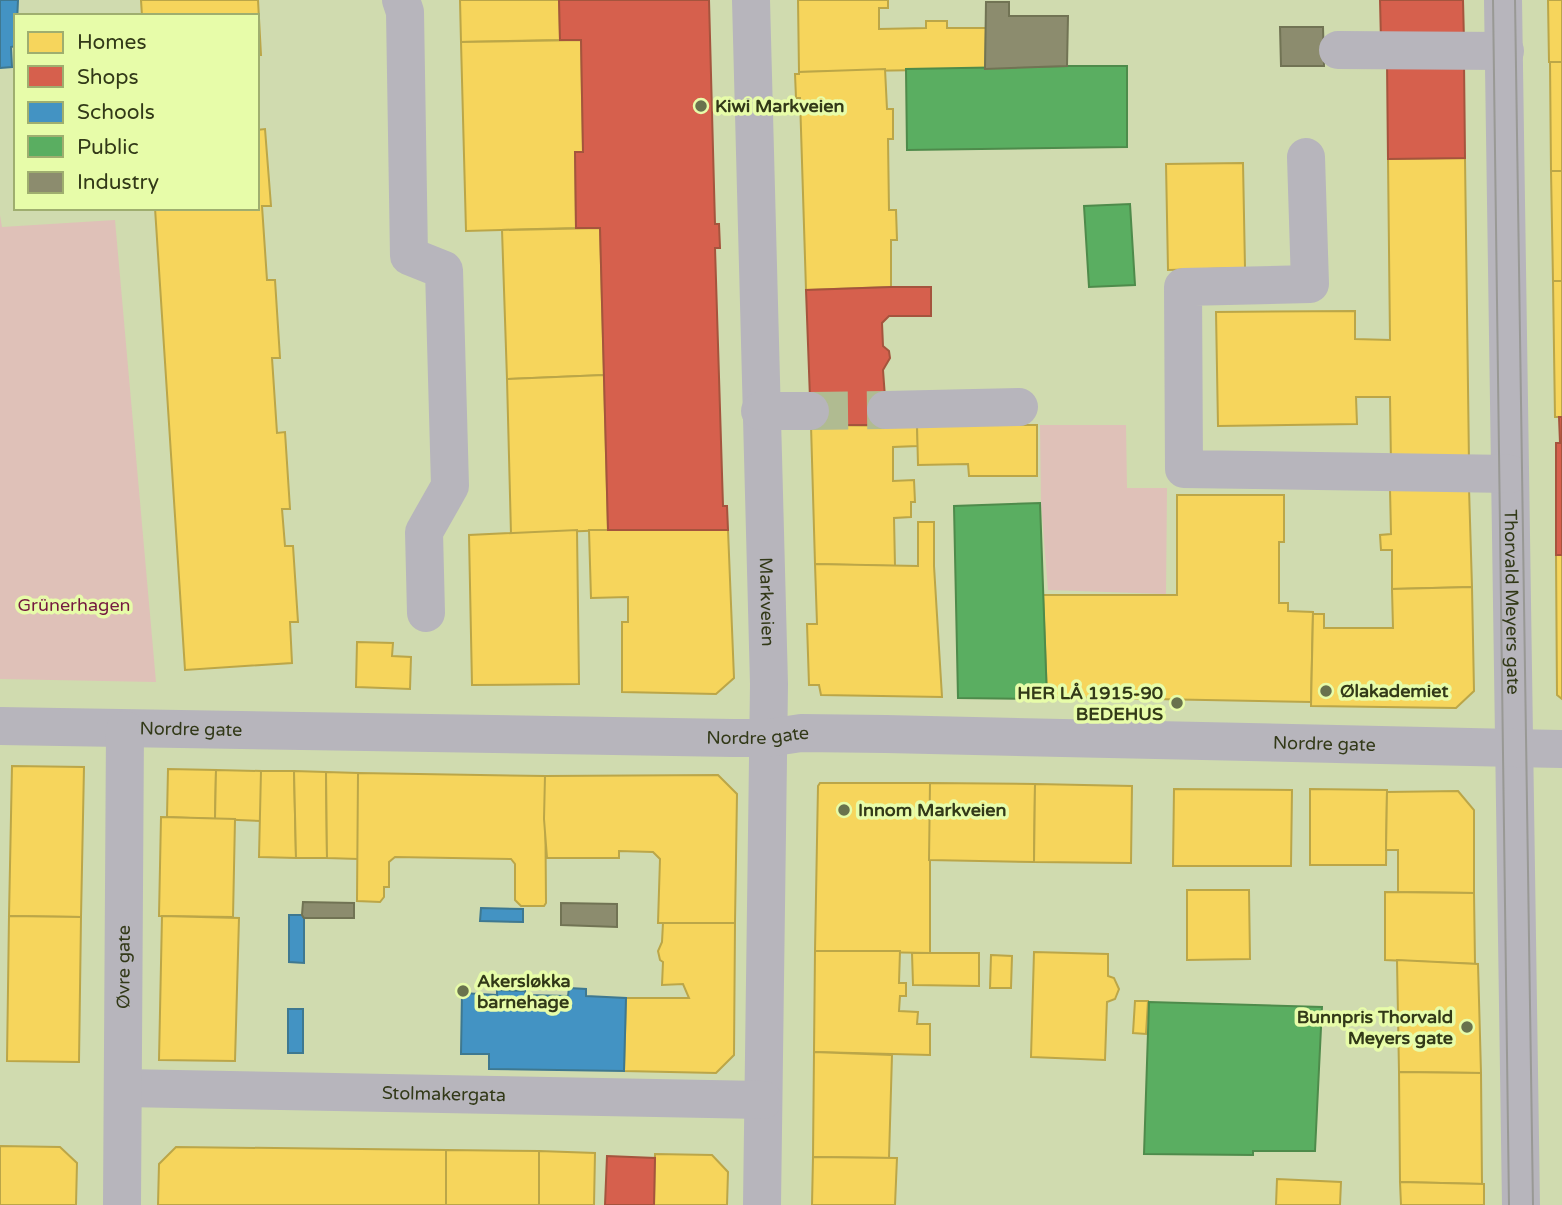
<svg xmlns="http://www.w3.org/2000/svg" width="1562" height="1205" font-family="'Varela Round',sans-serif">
<rect width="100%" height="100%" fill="#d0dbaf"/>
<g fill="#dfc1b8">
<polygon points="0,215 2,227 115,220 156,682 0,679"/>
<polygon points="1040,425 1126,425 1127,488 1167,488 1166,594 1048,590 1041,503"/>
</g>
<g fill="#f6d55c" stroke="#bba648" stroke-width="2">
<polygon points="141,0 258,0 261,55 257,55 257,16 142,16"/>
<polygon points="460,0 559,0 560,40 461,42"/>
<polygon points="798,0 888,0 888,8 879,8 879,29 926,28 926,21 947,21 947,28 986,28 985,69 799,72"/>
<polygon points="1548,0 1562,0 1562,62 1549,62"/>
<polygon points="581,40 583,152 575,152 576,228 466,231 461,42"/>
<polygon points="1550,62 1562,62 1562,171 1551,171"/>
<polygon points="885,69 887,109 893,109 893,139 888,139 889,210 896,210 897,240 891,240 891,287 806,290 800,98 796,98 795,74 799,74 799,72"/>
<polygon points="265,129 271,206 262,206 267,280 275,280 280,358 272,358 277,433 285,432 290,509 282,509 285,546 293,546 298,622 290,622 292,663 185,670 155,208 257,208 257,130"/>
<polygon points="1465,158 1469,463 1391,464 1390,397 1356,397 1357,424 1218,426 1216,312 1355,311 1355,339 1390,340 1388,159"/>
<polygon points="1243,163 1245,268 1168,270 1166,164"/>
<polygon points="1551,171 1562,171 1562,281 1553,281"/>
<polygon points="600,228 604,375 507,379 502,230"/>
<polygon points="1553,281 1562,281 1562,417 1555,417"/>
<polygon points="604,375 608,530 511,534 507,379"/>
<polygon points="811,425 917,426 918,446 893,447 893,481 914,480 915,502 911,502 911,517 894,518 895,566 815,564"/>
<polygon points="917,425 1037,425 1037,476 969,476 968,464 918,465"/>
<polygon points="1469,488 1472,587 1392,589 1392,550 1381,550 1380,535 1391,534 1390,489"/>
<polygon points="1177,495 1284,495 1284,542 1279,542 1279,603 1288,603 1288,611 1313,612 1311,702 1047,697 1043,595 1177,595"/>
<polygon points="918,522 934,522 934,566 942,697 821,695 819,685 809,685 807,624 817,624 815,564 918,566"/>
<polygon points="577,530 579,684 472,685 469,535"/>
<polygon points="589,530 728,530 734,678 716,694 622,692 622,622 628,622 628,597 591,598"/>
<polygon points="1556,555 1562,555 1562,699 1557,695"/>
<polygon points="1472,587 1474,691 1456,708 1311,706 1313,614 1324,614 1324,628 1393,628 1392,589"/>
<polygon points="357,642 393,643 392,656 411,657 410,689 356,687"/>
<polygon points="12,766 84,767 81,917 9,916"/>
<polygon points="168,769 216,770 215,819 167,817"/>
<polygon points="216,770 261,771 261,821 215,819"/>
<polygon points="261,771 294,771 296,858 259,857"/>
<polygon points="294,771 326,772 327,858 296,858"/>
<polygon points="326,772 358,773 358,859 327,858"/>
<polygon points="358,773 545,776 546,903 544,906 521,906 515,900 515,864 511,859 395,857 389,862 389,887 384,887 384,897 380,902 357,901"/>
<polygon points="718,775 737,794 735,923 658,923 660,859 653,852 619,851 619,858 547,858 544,819 545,776"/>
<polygon points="820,783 930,783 930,953 815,951 818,786"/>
<polygon points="930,783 1035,784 1034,862 929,860"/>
<polygon points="1035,784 1132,786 1131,863 1034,862"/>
<polygon points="1174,789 1292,790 1291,866 1173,866"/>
<polygon points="1310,789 1387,790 1386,865 1310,865"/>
<polygon points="1458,791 1474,810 1474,893 1398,892 1398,850 1386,850 1387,792"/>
<polygon points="161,817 235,819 233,917 159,916"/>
<polygon points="1187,890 1249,890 1250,959 1187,960"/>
<polygon points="1385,892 1474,893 1475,964 1385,960"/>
<polygon points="9,916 81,917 79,1062 7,1061"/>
<polygon points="162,916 239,918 235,1061 159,1060"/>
<polygon points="663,923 735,923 734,1055 716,1073 624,1071 626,998 689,998 683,984 662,985 663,962 660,960 658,951 662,942"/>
<polygon points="815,951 900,951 899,983 906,983 906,996 900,996 899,1011 918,1012 917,1024 930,1024 930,1055 814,1052"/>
<polygon points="1034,952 1108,954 1108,976 1114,978 1119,989 1115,999 1107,1002 1105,1060 1031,1057"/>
<polygon points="912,953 979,953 979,986 913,985"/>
<polygon points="991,955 1012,956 1011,988 990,988"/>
<polygon points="1397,960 1478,964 1481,1073 1399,1072"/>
<polygon points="1135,1001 1148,1001 1146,1034 1133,1033"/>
<polygon points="814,1052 892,1055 889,1158 813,1157"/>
<polygon points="1399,1072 1481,1073 1482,1184 1400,1182"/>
<polygon points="0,1146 60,1147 77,1163 76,1205 0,1205"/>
<polygon points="176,1147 446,1150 446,1205 158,1205 159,1164"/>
<polygon points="446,1150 539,1151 539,1205 446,1205"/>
<polygon points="539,1151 595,1153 594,1205 539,1205"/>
<polygon points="655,1154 712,1155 728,1172 727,1205 654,1205"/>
<polygon points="813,1157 897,1158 895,1205 812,1205"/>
<polygon points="1277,1179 1341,1182 1340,1205 1276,1205"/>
<polygon points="1400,1182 1484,1184 1484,1205 1401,1205"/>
</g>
<g fill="#d6604d" stroke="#a5543d" stroke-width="2">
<polygon points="559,0 709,0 715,224 719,224 720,248 715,248 723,506 727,506 728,530 608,530 600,228 576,228 575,152 583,152 581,40 560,40"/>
<polygon points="1380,0 1463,0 1464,41 1381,41"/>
<polygon points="1387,62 1464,62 1465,158 1388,159"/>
<polygon points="891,287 931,287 931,316 889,316 882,323 883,346 889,351 890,358 883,370 887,425 811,425 806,290"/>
<polygon points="1559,417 1562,417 1562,443 1560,443"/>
<rect x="1556" y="443" width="6" height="112"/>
<polygon points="607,1156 655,1158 654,1205 605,1205"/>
</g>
<g fill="#4393c3" stroke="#3e7890" stroke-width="2">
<polygon points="0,0 18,0 16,46 11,47 12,67 0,68"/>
<polygon points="481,908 523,909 523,922 480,921"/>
<polygon points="289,915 302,915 304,918 304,963 289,962"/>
<polygon points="569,988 586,989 586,996 626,998 624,1071 489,1069 489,1054 461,1054 462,993 497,995 497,990 525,991 525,995 568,996"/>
<rect x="288" y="1009" width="15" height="44"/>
</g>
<g fill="#5aae61" stroke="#4e8b4b" stroke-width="2">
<polygon points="1067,66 1127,66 1127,147 907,150 906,69"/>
<polygon points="1130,204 1135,285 1089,287 1084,206"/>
<polygon points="1040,503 1047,699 958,698 954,506"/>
<polygon points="1149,1002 1322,1007 1315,1151 1253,1151 1253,1155 1144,1154"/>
</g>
<g fill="#8c8c6e" stroke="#717354" stroke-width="2">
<polygon points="986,2 1009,2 1009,16 1068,16 1067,66 985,69"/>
<polygon points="1280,27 1323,27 1324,66 1281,66"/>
<polygon points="303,902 354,903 354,918 304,918 302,915"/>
<polygon points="561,903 617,904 617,927 561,925"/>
</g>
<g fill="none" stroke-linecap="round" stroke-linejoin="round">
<polyline stroke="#b0bb91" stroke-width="38" stroke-dasharray="38 19" stroke-linecap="butt" points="810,411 886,410"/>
<g stroke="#b7b5bc" stroke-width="38">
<polyline points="401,0 405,12 409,256 444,270 450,486 424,532 426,613"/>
<path id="s1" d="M751,0L769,684L762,1205"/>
<path id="s2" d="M1503,0L1521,1205"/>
<polyline points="1338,50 1505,51"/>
<polyline points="1306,157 1310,284 1183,287 1184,469 1510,474"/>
<polyline points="886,410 1019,407"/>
<polyline points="760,411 810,411"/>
<path id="s3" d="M0,726L733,738H768L801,733L886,734L1562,749"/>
<path id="s4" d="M124,1088L763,1100"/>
<path id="s5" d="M122,1205L125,730"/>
</g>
<g stroke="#999995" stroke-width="2">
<polyline points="1493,0 1509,1205"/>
<polyline points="1515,0 1533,1205"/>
</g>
</g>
<g fill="#69724d" stroke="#e7fca9" stroke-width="2.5">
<circle cx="701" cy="106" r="7"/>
<circle cx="1326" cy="691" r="7"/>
<circle cx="1177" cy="703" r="7"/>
<circle cx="844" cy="810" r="7"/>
<circle cx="463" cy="991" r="7"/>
<circle cx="1467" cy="1027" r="7"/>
</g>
<g text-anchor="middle" stroke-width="7" stroke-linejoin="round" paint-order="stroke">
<g font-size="18" font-weight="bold" fill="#323918" stroke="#e7fca9" text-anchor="start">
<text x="715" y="112">Kiwi Markveien</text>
<text x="1340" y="697">Ølakademiet</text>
<text x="1163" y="699" text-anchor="end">HER LÅ 1915-90<tspan x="1163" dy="21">BEDEHUS</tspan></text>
<text x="858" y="816">Innom Markveien</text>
<text x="477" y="987">Akersløkka<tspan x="477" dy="21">barnehage</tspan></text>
<text x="1453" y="1023" text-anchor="end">Bunnpris Thorvald<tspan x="1453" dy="21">Meyers gate</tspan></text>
</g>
<g font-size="18" fill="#323918" stroke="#e7fca9">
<text dy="6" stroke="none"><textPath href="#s1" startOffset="602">Markveien</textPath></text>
<text dy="6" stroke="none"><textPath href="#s2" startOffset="602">Thorvald Meyers gate</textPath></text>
<text dy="6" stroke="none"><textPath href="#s3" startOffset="191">Nordre gate</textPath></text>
<text dy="6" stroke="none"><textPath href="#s3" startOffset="758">Nordre gate</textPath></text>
<text dy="6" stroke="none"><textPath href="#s3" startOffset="1325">Nordre gate</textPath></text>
<text dy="6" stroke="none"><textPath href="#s5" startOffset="238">Øvre gate</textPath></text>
<text dy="6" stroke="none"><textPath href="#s4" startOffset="320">Stolmakergata</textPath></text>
</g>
<g font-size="18" fill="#741940" stroke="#e7fca9">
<text x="74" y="611">Grünerhagen</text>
</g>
</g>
<rect x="14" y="14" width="245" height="196" fill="#e7fca9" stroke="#9fae6f" stroke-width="2"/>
<rect x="28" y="32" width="35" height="21" fill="#f6d55c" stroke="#9fae6f" stroke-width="2"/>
<text x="77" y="49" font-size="21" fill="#323918">Homes</text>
<rect x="28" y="66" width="35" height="21" fill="#d6604d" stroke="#9fae6f" stroke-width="2"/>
<text x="77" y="84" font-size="21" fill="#323918">Shops</text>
<rect x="28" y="102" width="35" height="21" fill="#4393c3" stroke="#9fae6f" stroke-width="2"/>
<text x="77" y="119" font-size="21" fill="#323918">Schools</text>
<rect x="28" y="136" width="35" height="21" fill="#5aae61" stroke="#9fae6f" stroke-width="2"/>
<text x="77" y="154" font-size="21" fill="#323918">Public</text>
<rect x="28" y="172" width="35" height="21" fill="#8c8c6e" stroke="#9fae6f" stroke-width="2"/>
<text x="77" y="189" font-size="21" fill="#323918">Industry</text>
</svg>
